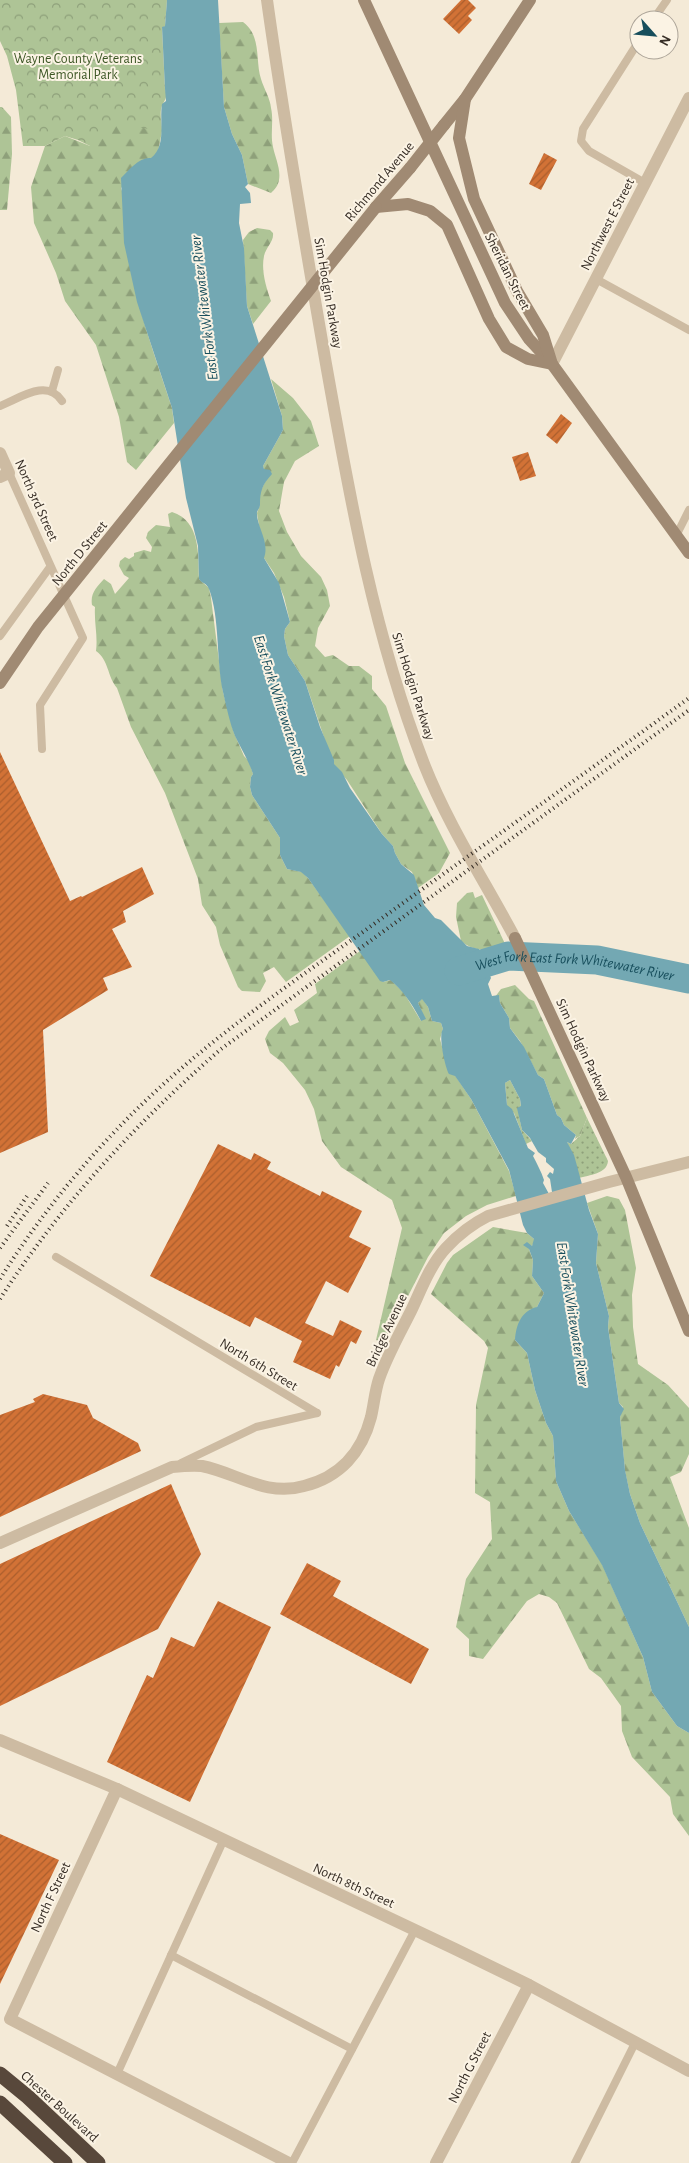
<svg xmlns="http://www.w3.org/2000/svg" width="689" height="2163" font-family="'Alegreya Sans',sans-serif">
<defs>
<pattern id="grass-dots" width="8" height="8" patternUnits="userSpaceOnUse" patternTransform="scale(1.25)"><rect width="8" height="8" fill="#aec496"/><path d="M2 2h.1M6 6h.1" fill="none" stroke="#8ea07a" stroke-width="1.8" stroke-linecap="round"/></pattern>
<pattern id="forest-firs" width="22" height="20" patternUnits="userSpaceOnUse" patternTransform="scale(1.25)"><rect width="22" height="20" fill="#aec496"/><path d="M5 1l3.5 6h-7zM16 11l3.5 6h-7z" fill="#8ea07a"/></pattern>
<pattern id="park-crowns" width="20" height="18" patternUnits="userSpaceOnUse" patternTransform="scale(1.25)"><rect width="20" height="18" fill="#aec496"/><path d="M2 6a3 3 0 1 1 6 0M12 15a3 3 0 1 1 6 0" fill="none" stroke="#8ea07a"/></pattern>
<pattern id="building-hatch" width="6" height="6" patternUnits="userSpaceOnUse" patternTransform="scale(1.25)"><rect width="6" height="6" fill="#d27236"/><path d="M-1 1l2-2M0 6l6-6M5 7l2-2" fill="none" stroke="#ab5e2d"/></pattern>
</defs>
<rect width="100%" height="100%" fill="#f4ead7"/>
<g fill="url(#grass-dots)">
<polygon points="510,1080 520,1099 521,1107 519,1116 522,1130 532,1141 526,1144 514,1113 507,1106 505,1083"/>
<path d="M587,1118L608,1161C607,1174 589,1175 579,1178L567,1142L571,1144L580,1136Z"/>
</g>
<g fill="url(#forest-firs)">
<path d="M243,22C262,36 255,61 261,79C264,89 270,98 271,108C274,121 270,134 273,147C275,157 281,169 279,180C278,186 275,189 271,193L248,184L242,155L232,134L224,107L219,23Z"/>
<path d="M94,37L162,131L158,152L121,188L123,194C122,268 149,338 172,408L174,423L136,470L127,462L119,417L96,345L65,301L56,273L34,223L31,187L45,146L65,136L90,146Z"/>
<polygon points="0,107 2,107 11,117 12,154 7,210 0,210"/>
<path d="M257,228L270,230L273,233C274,242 266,247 264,256C261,271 266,287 271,301L253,324L247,306L243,240L249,232Z"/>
<polygon points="271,379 293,398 311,421 319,446 295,461 284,482 279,511 287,532 301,556 321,577 327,590 330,606 318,628 315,646 325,657 333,655 349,666 359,666 372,676 372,689 386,706 405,763 450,853 439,873 418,888 412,872 401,864 395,853 393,846 382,834 347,780 333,764 305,681 288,655 284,636 285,629 290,622 284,597 274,573 264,558 257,513 260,505 260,492 266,480 263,466 283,430 282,416"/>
<path d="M172,512C201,521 198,555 199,579L209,588L211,598L223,692L234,733L244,756L249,761L253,774L251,777L250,787L252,795L280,838V855L287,869L302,872L308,878L350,936L286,982L274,967L263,973L266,981L260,992L242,991L238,987L220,945L216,927L202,905L198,879L165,793L131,727L117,688C107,676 109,660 96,651C98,636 94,623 95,607L92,605C90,593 97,587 104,579L111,584L115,594L129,578L124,575L119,566L120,561L125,557L129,559L134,556V553L144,550L151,552L152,547L146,538L148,532L156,525L170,527L168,514Z"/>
<path d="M473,892L475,898L482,895L507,948C493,953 472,951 461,941L456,917L457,903L467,893Z"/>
<polygon points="360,951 383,982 391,980 404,993 421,1021 423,1015 418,1003 422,998 428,1007 432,1021 441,1023 443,1029 440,1039 446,1062 471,1099 509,1171 516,1196 487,1205 466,1216 444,1233 428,1257 384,1343 376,1340 402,1228 392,1200 341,1167 322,1141 314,1109 305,1090 283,1063 270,1053 265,1039 269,1031 285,1017 290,1026 299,1022 294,1010 317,993 315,984"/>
<polygon points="515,985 529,999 534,1001 587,1118 580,1136 575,1139 576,1135 564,1125 561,1118 557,1115 544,1079 538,1075 520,1041 510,1028 509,1018 500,1003 499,996 495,997 501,989"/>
<polygon points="607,1196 619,1199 625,1210 636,1268 632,1295 633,1327 638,1364 668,1385 689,1408 689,1454 681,1472 670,1477 689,1528 689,1627 640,1523 630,1494 625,1471 620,1417 623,1407 619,1403 608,1327 609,1316 596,1263 598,1234 587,1203"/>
<polygon points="493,1227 527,1233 534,1239 534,1243 529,1249 533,1260 532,1276 544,1293 537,1307 515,1340 527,1353 535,1390 546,1423 553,1436 556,1481 569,1511 602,1564 643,1657 652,1692 677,1726 689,1733 689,1836 673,1814 670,1797 632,1757 622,1731 621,1706 601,1678 589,1669 557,1603 549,1597 539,1594 527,1601 483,1659 469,1656 469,1639 456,1627 466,1579 492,1539 490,1502 475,1493 476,1405 488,1348 484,1341 431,1294 447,1263 453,1255"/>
</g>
<path fill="url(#park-crowns)" d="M0,0H167L165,26L162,28L165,89C169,98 163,101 161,109C160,116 162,125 162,131L111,123L95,144L90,146L78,140L65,136L45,146H23L16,90L7,56L0,41Z"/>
<path fill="#73a8b3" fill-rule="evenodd" d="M167,0H218L224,107L232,134L242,155L248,184L245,187L250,193L251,203L240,204L239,223L244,248L247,306L282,416L283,430L263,466L264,469L270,470L272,474C262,485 260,491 260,505C260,507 258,510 257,512C256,526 270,541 264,558L279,583L290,622L285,629L284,636L288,655L305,681L320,727L334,760V764L342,772L350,788L382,834L393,846L395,853L401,864L414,875L424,905L435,918L441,920L467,946L479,949L491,978L488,984L492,996L499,995L500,1003L509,1018L510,1028L524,1047L538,1075L544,1079L557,1115L561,1118L564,1125L576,1135L571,1144L567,1142L574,1155L589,1210L598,1234L596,1263L609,1316L608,1327L619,1403L624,1409L620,1417L625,1470L630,1494L640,1523L689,1627V1733L677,1726L652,1692L643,1657L602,1565L569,1511L556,1481L553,1436L546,1423L535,1390L527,1353L515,1340C516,1325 521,1311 537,1307L544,1293L532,1276L533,1260L529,1249L523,1245L527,1242L532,1246L534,1239L527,1233L523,1225L509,1170L471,1099L455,1076L449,1074C445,1067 438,1035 443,1029L441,1023L432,1021L428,1007L422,999L418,1003L426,1019L421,1021C414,1007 403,990 390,980L383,982L380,981L308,878L301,872L287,869L280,855V838L252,795L250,787L251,777L253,774C249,761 241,749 235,736C230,724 226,705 223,692C216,660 220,618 209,589C206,582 202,584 199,579L198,546L186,498L172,408L137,302L124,243L121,178C129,170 139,157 151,158C167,146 159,121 162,104L166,101L165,89L162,27L165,26ZM510,1080L520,1099L521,1106L517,1108L522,1130L530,1138L538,1152L546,1158V1162L554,1169L553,1174L550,1172L547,1176L550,1179L552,1192L549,1194L543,1183L544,1180C541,1171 537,1164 533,1156L535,1153L528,1148L512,1109L507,1105L505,1083Z"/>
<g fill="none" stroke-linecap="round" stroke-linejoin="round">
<path stroke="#73a8b3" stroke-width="29" id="s1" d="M459,971L508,956L597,960L689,979"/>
</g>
<g fill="url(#building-hatch)">
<polygon points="461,0 468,0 476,8 468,16 472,20 459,34 443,19"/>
<polygon points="544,153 557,160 541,190 529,184"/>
<polygon points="561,414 572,423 557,444 546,435"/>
<polygon points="528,452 536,476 520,481 512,457"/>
<polygon points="0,752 70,901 81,896 82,897 142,867 154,894 123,911 126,922 112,929 132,967 103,978 108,990 43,1030 48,1132 0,1153"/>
<polygon points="218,1144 251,1160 254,1153 271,1162 267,1169 320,1196 322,1191 362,1211 349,1237 371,1248 348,1293 326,1281 305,1323 333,1336 340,1320 362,1331 356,1344 351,1341 339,1367 336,1365 330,1379 293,1362 302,1341 255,1317 250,1327 150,1276"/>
<polygon points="43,1394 87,1405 93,1418 138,1443 141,1451 0,1517 0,1415 35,1402 33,1399"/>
<polygon points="171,1484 201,1554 158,1629 0,1706 0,1564"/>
<polygon points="307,1563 341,1581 333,1596 429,1649 411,1684 280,1614"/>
<polygon points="218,1601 271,1627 190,1802 107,1762 147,1675 153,1678 171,1637 194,1647"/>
<polygon points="0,1834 59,1860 0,1984"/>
</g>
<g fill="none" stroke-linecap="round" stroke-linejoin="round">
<g stroke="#cdbba2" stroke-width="8">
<polyline points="653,20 667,0"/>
<polyline points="639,41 583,129 581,141 589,151 645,183"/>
<polyline points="596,279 689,330"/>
<polyline points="52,391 58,370"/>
<path d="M0,406C20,398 47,378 62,401"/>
<polyline points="9,473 83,638 40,705 42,749"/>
<polyline points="676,536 689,510"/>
<polyline points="0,636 50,567"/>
<polyline points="56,1257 317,1413"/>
<polyline points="181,1463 256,1427 317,1413"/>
<polyline points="171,1955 352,2049"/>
<polyline points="117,2074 224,1839"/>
<polyline points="292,2163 415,1930"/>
<polyline points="575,2163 635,2043"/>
</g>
<g stroke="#cdbba2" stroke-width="12">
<path d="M267,0C284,122 305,243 326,364C350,499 374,635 424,764C448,825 484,880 515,938"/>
<polyline points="552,364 689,98"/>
<polyline points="0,453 9,473 0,477"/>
<path d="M0,1543L172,1467C182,1466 192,1465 202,1466C237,1473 266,1497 304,1486C340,1477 362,1452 371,1417C374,1404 375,1391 379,1379C387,1356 400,1333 411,1311C421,1290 430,1265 446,1248C458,1235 472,1224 488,1216L609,1182L689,1162"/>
<polyline points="0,1740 117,1789 455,1949 529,1985 689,2071"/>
<polyline points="117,1789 10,2019 289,2163"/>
<polyline points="436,2163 529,1985"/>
</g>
<g stroke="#a08a73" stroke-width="12">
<polyline points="364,0 505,303 529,339 552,364 689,553"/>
<polyline points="444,125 465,99 530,0"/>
<polyline points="376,207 408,204 430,211 447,225 489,319 506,347 528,359 552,364 543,335 517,291 474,199 459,138 465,99"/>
<polyline points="376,207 410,168"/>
<polyline points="515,938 626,1177 689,1331"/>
</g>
<g stroke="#58483b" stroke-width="15">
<polyline points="0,2074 28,2097 98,2163"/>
<polyline points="0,2103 65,2163"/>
</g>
<g stroke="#362d25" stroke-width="4" stroke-dasharray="1 4" stroke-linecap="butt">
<polyline points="7,1226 29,1193"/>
<polyline points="0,1248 48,1183"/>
<path d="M0,1279C45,1207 103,1138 167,1081C235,1020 312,969 385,916C486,843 588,771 689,698"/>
<path d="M0,1299C61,1204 136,1123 221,1049L689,710"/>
</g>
<g stroke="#a08a73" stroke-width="12">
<polyline points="410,168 444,125"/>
<polyline points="0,683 38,627 376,207"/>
</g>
</g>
<g text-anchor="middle" stroke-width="4" stroke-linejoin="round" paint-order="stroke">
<g font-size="14" fill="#3e5726" stroke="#fbf3e4">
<text x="78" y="63">Wayne County Veterans<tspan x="78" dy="16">Memorial Park</tspan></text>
</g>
<g font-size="14" fill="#362d25" stroke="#fbf3e4">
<text transform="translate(379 181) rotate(-50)" y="5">Richmond Avenue</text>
<text transform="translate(607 224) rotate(-63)" y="5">Northwest E Street</text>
<text transform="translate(508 271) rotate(63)" y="5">Sheridan Street</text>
<text transform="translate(329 293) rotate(80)" y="5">Sim Hodgin Parkway</text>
<text transform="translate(37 500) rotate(66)" y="5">North 3rd Street</text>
<text transform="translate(79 553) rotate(-51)" y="5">North D Street</text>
<text transform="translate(414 686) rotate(72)" y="5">Sim Hodgin Parkway</text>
<text transform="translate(584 1050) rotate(65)" y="5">Sim Hodgin Parkway</text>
<text transform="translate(386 1330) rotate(-65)" y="5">Bridge Avenue</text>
<text transform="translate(259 1364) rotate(31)" y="5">North 6th Street</text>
<text transform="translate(354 1885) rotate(25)" y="5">North 8th Street</text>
<text transform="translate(50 1897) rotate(-65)" y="5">North F Street</text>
<text transform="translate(469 2067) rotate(-63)" y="5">North G Street</text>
<text transform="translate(60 2106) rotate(42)" y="5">Chester Boulevard</text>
</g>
<g font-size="15" font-style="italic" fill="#174e5c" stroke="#fbf3e4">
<text transform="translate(204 308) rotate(-97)" y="5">East Fork Whitewater River</text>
<text transform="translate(281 705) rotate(72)" y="5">East Fork Whitewater River</text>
<text dy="5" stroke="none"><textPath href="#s1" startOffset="118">West Fork East Fork Whitewater River</textPath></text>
<text transform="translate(573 1314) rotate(81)" y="5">East Fork Whitewater River</text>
</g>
</g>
<g transform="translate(654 35) rotate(117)"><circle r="24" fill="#fbf3e4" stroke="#aca498"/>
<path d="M0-4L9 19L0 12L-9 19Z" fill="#174e5c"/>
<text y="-8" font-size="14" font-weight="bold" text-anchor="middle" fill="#362d25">N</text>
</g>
</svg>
